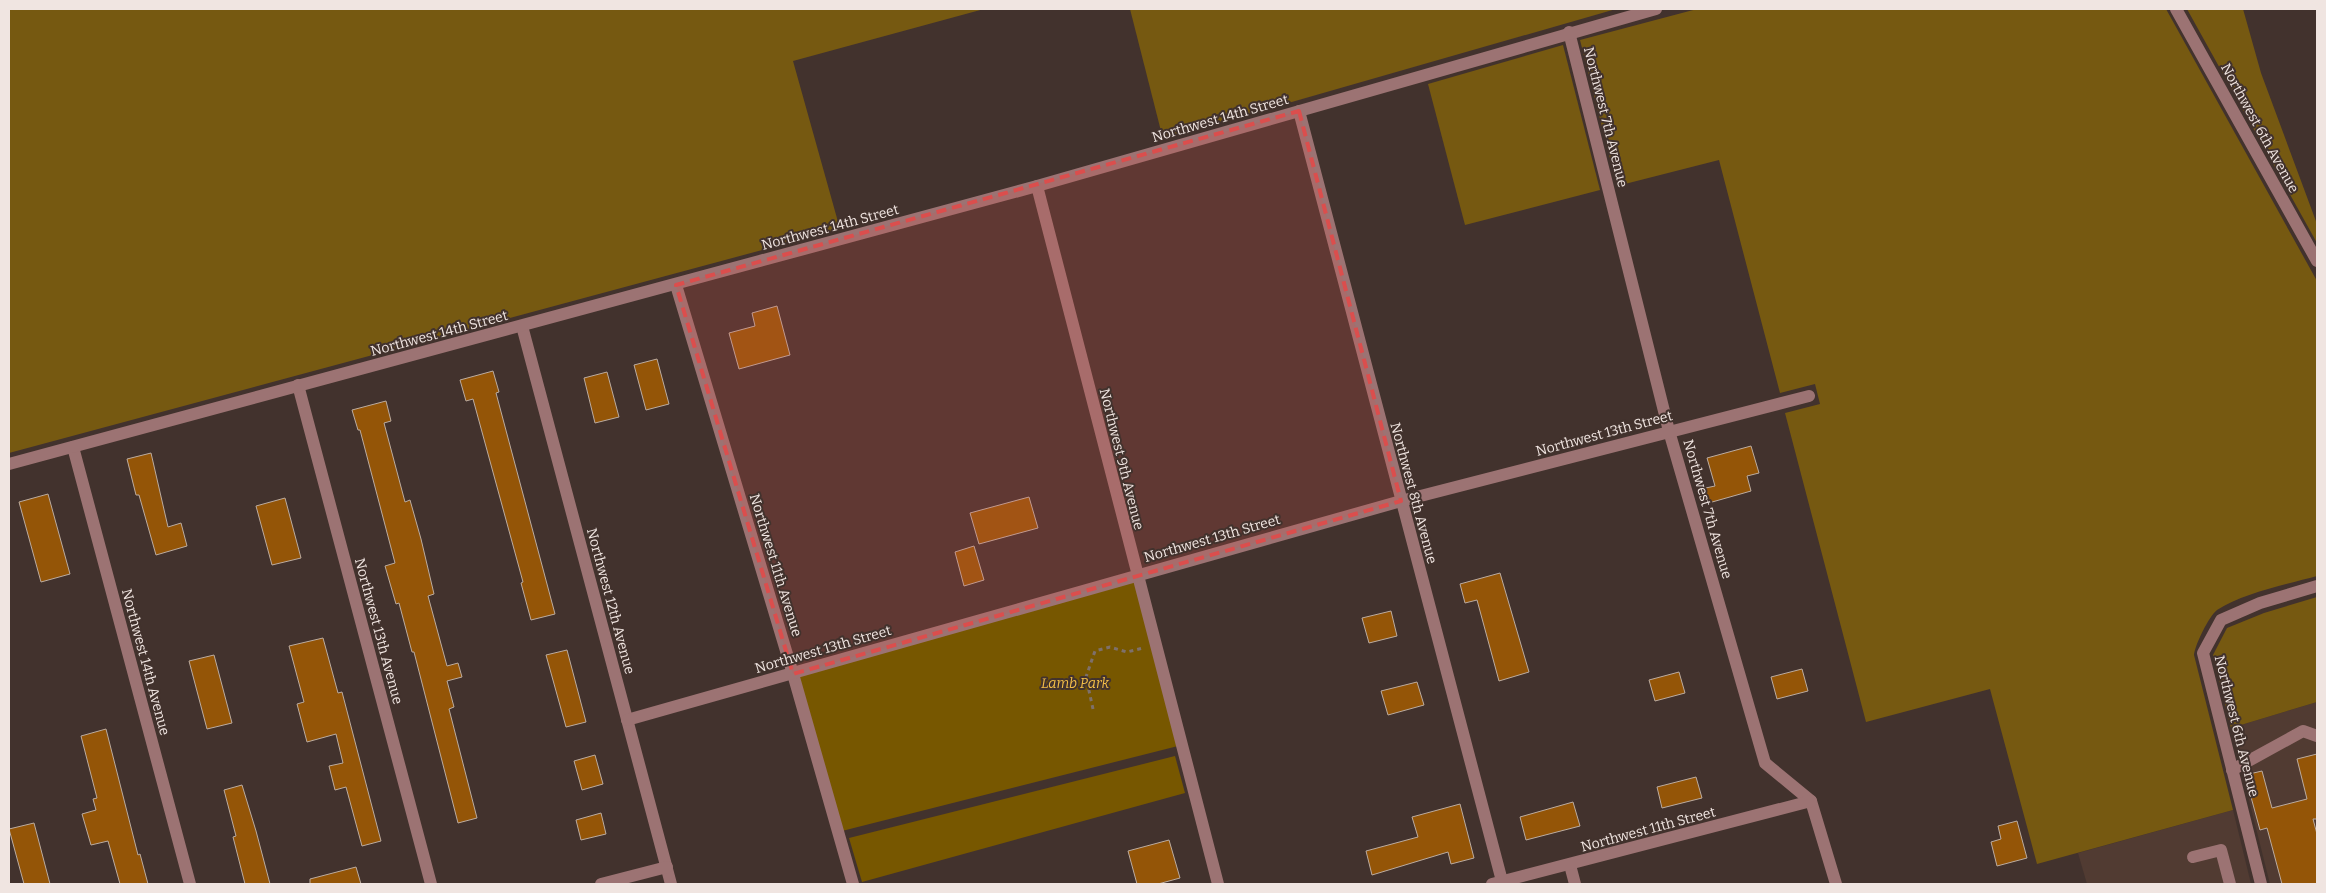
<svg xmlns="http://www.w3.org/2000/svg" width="2326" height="893" font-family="Bitter,serif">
<rect width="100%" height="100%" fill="#42322d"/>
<g fill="#513b32">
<polygon points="2317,702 2317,884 2270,884 2231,728"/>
<polygon points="2233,810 2251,884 2087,884 2078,853"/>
</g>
<g fill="#775700">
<polygon points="1137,575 1182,745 838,832 793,674"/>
<polygon points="1175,756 1185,793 862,882 849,838"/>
</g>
<g fill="#765911">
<polygon points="9,9 984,9 793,61 840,229 9,453"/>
<polygon points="1130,9 1616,9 1163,139"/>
<path d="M1697,9H2166L2317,281V576C2288,584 2243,593 2217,610C2209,616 2195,645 2194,655L2233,810L2037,864L1990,689L1866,722L1785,413L1820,404L1815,384L1780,393L1719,160L1617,186L1580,40Z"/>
<polygon points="2187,9 2243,9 2261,73 2317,224 2317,243"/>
<polygon points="1563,45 1600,190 1465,225 1428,84"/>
<polygon points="2317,597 2317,702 2231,728 2213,655 2227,628 2264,613"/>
</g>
<g fill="#945507" stroke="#bcaca0">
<polygon points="777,306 790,355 739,369 729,333 755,326 752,313"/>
<polygon points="657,359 669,404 646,410 634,365"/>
<polygon points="493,371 499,392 496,393 555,614 531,620 521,583 523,582 473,399 466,401 460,380"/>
<polygon points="607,372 619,417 595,423 584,378"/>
<polygon points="386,401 391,421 384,423 405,502 410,500 421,539 434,594 428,596 447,666 458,663 462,677 447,681 454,707 449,709 477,818 458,823 414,652 412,652 399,603 396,604 385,566 395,563 360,430 358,430 352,410"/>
<polygon points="1751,446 1759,473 1747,476 1751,491 1705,504 1701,489 1715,486 1707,458"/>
<polygon points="151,453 168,527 181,523 187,546 156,555 139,495 136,495 127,459"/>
<polygon points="48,494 70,574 41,582 19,502"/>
<polygon points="1029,497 1038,528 979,544 970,513"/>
<polygon points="285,498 301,558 272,565 256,506"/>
<polygon points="974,546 984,580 964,586 955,552"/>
<polygon points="1500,573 1529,672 1499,681 1477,600 1465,603 1460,584"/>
<polygon points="1391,611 1397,636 1369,643 1362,618"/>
<polygon points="323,638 338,693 342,692 381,841 362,846 346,787 335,790 329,766 343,763 336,734 307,742 297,704 304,702 289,646"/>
<polygon points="567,650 586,722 566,727 546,655"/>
<polygon points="214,655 232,723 207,729 189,661"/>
<polygon points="1802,669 1808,691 1777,699 1771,677"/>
<polygon points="1679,672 1685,693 1655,701 1649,680"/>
<polygon points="1417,682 1424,705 1388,715 1381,691"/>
<polygon points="106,729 138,855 140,854 148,884 120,884 108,841 91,845 82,814 96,810 93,799 97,798 81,736"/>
<polygon points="2317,754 2317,819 2313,819 2317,834 2317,884 2282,884 2267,828 2260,830 2245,775 2262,771 2272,808 2307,799 2297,759"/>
<polygon points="595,755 603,784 582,790 574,761"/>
<polygon points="1696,777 1702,798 1662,808 1657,787"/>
<polygon points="242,785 256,831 270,884 245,884 233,837 236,836 224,790"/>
<polygon points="1573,802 1580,826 1526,840 1520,817"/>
<polygon points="1460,804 1474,858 1451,864 1448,852 1372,875 1366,851 1418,837 1412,817"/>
<polygon points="601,813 606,834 581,840 576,820"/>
<polygon points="2017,821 2027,858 1997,866 1991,842 2001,839 1998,826"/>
<polygon points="34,823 50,884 24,884 9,829"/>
<polygon points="1169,840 1180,878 1158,884 1137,884 1128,851"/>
<polygon points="356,867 361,884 310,884 310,879"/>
</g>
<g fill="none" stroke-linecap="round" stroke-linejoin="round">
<polyline stroke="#7e706b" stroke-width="3" stroke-dasharray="4 4" stroke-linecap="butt" points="1093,709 1086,677 1095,651 1110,647 1127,652 1143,648"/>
<g stroke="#9c7373" stroke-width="12">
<polyline points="2176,9 2317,261"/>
<polyline points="1569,32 1669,431 1765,763 1811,801 1836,884"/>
<polyline points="1299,111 1502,881"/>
<polyline points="1037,186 1218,884"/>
<polyline points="676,285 793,674 853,884"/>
<polyline points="522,326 671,884"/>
<polyline points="298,385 431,884"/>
<polyline points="73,447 190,884"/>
<polyline points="9,464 1037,186 1656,9"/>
<polyline points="627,720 1401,501 1809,396"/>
<polyline points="2232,770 2303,731 2317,736"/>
<polyline points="2193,857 2221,850 2230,884"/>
<polyline points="1570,865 1575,884"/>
<polyline points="601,884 667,867"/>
<polyline points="1492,884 1811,801"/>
<polyline points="2261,884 2203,653 2221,620 2260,603 2317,586"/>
</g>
</g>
<path fill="#db4e4d" fill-opacity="0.2" stroke="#db4e4d" stroke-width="4" stroke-dasharray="10 6" stroke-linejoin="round" d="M1299,111L1401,501L793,674L676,285Z"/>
<g text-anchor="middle" stroke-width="4" stroke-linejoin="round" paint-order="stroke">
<g font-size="14" fill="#f0e5e1" stroke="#42322d">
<text transform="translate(1606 117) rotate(76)" y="5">Northwest 7th Avenue</text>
<text transform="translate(1220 118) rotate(-16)" y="5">Northwest 14th Street</text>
<text transform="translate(2260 128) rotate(61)" y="5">Northwest 6th Avenue</text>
<text transform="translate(830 227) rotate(-15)" y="5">Northwest 14th Street</text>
<text transform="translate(439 333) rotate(-15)" y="5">Northwest 14th Street</text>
<text transform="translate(1604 433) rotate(-15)" y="5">Northwest 13th Street</text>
<text transform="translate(1122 459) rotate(76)" y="5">Northwest 9th Avenue</text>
<text transform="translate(1414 493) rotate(75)" y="5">Northwest 8th Avenue</text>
<text transform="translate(1708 509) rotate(74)" y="5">Northwest 7th Avenue</text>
<text transform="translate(1212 538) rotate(-16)" y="5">Northwest 13th Street</text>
<text transform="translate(776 565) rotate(73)" y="5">Northwest 11th Avenue</text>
<text transform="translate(611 601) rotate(75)" y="5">Northwest 12th Avenue</text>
<text transform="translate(379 631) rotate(75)" y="5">Northwest 13th Avenue</text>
<text transform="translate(823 649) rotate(-16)" y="5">Northwest 13th Street</text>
<text transform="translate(146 662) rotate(75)" y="5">Northwest 14th Avenue</text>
<text transform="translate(2237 726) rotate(76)" y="5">Northwest 6th Avenue</text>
<text transform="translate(1648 829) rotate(-15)" y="5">Northwest 11th Street</text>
</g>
<g font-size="14" font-style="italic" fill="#f3be47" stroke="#42322d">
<text x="1075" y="688">Lamb Park</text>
</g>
</g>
<rect width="2326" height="893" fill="none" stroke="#f0e5e1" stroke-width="20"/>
</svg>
